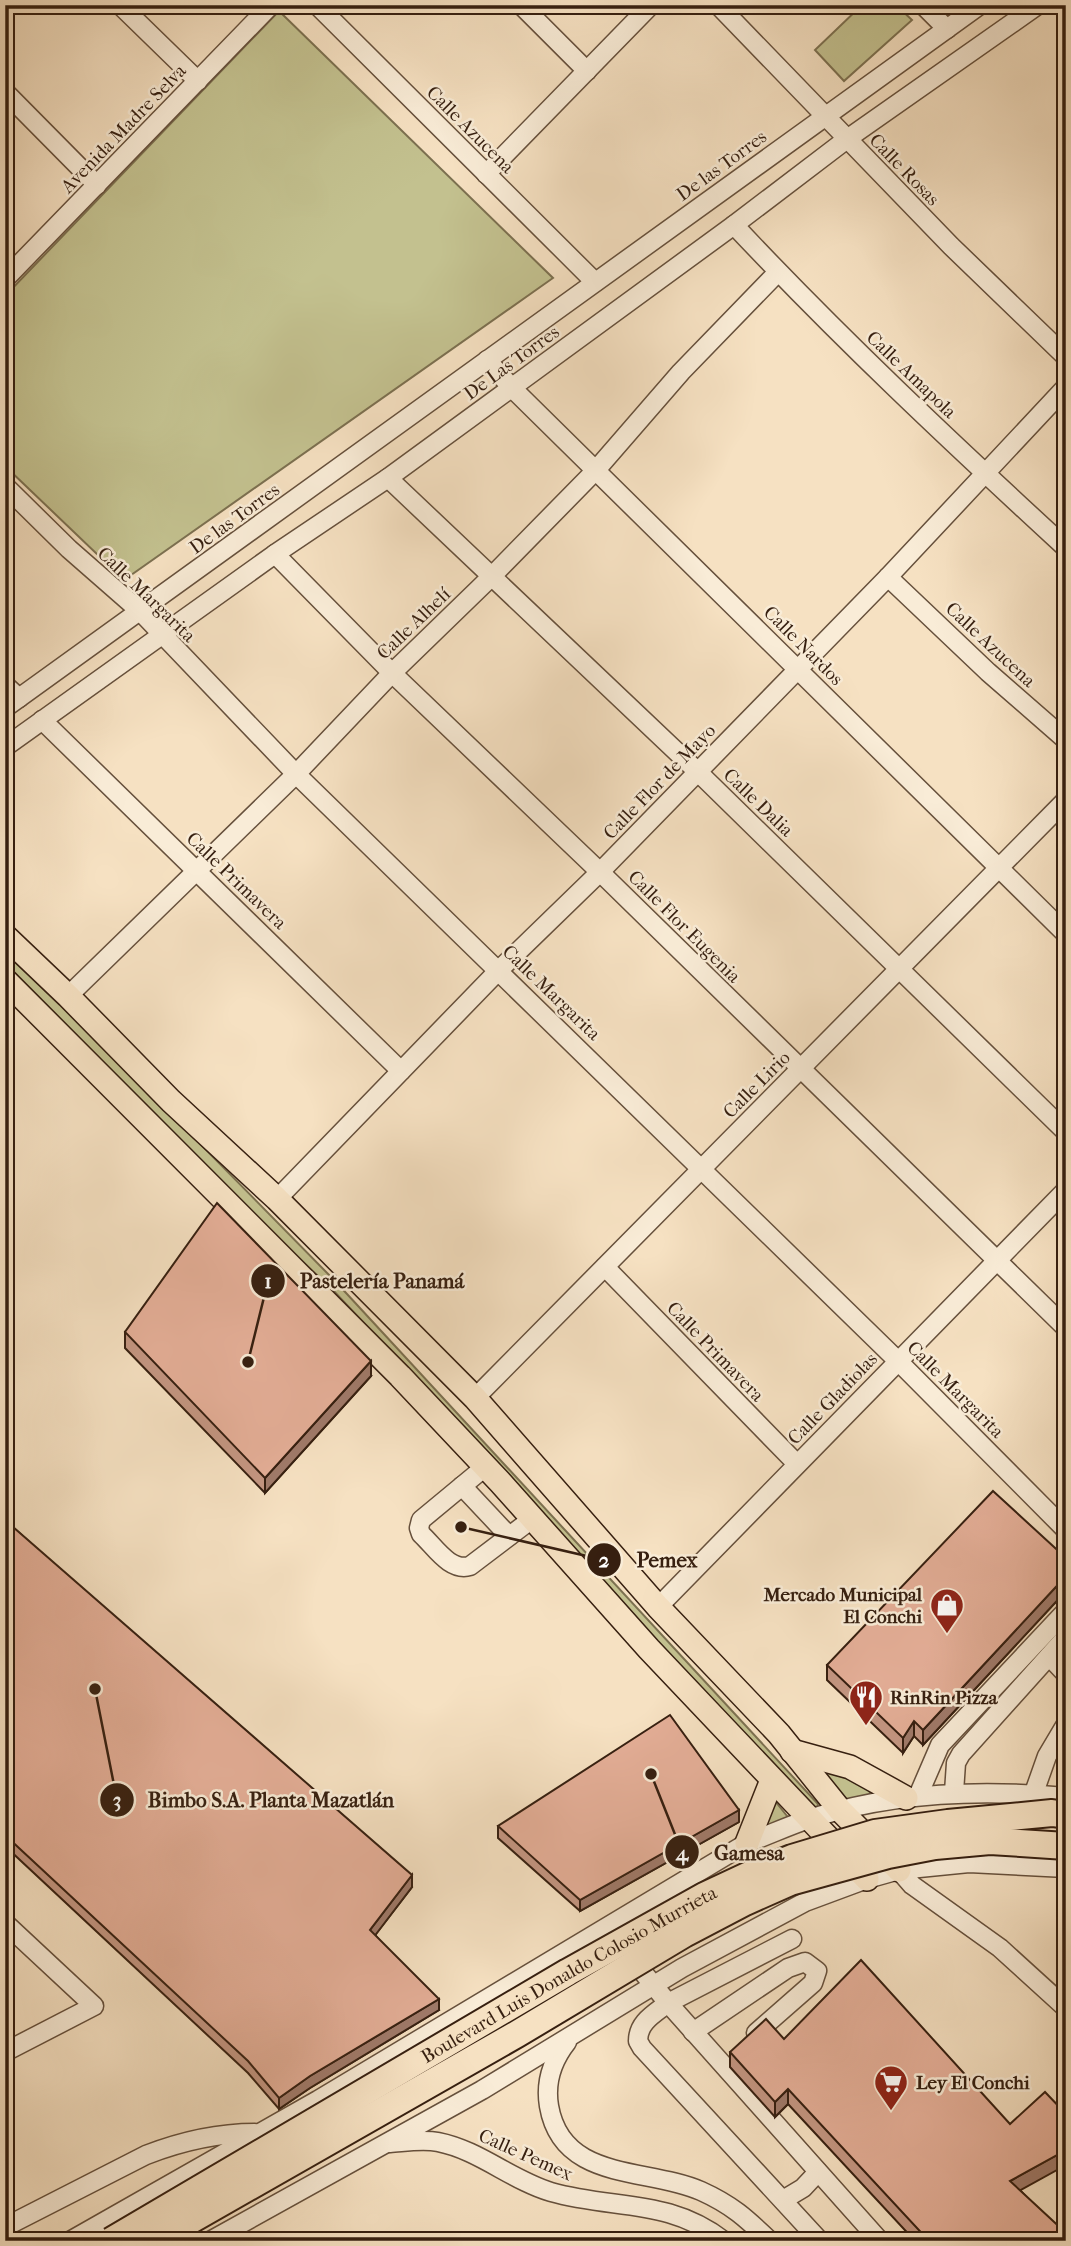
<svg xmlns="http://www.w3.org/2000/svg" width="1071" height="2246" font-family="'IM FELL French Canon',serif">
<rect width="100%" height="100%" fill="#f6e1c2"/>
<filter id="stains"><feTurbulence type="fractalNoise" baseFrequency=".00286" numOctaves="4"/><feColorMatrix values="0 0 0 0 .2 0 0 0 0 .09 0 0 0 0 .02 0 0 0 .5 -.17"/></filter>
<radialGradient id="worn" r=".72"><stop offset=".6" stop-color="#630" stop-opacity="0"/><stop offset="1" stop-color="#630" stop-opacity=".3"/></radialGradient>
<g fill="#c3c18f" stroke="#7c7050" stroke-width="2">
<polygon points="862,5 896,5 912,20 844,81 815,50"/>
<polygon points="279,11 553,278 124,580 5,466 5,296"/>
<polygon points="5,951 159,1102 335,1281 818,1804 816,1810 809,1810 432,1396 331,1288 267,1229 5,971"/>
<path d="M820,1771C834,1771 866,1780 871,1795L858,1805L841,1799Z"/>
<polygon points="771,1796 791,1821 761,1834"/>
</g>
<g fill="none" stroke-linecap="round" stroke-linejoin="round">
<g stroke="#66503c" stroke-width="21">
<g id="minor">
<polyline points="120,5 198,81"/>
<polyline points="317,5 595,282"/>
<polyline points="521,5 587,71"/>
<polyline points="718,5 951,246 1066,357"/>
<polyline points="923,5 947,29"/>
<polyline points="5,92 97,185"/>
<polyline points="486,174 651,5"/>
<path d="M734,225C840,338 952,443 1066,548"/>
<polyline points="5,279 271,5"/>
<polyline points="487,360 511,387 1066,934"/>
<polyline points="388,478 698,772 1066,1132"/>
<polyline points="5,486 69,549 141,612 296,774 898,1361 1066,1530"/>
<polyline points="275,554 392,673 600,872 1066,1328"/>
<polyline points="888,577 988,672 1066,740"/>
<polyline points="5,685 19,698"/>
<polyline points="5,708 980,5"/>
<polyline points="42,720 401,1071"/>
<polyline points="5,747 275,554 388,478 734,225 847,139 1038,5"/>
<polyline points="68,996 296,774 392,673 492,576 596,470 681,372 778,272"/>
<polyline points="277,1199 499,970 600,872 888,577 1066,387"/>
<polyline points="605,1267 797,1464"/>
<polyline points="475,1398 1066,800"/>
<path d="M485,1467L421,1520L419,1528L421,1534C435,1547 450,1572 470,1566L532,1519"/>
<polyline points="462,1486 509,1536"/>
<polyline points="658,1607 1066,1190"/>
<polyline points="1049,1656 1066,1674"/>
<polyline points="954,1792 956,1763 961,1754 1066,1637"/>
<polyline points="918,1796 940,1745 1066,1611"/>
<polyline points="1030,1804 1047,1756 1066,1724"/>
<polyline points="899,1870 912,1885 1000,1948 1066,2008"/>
<polyline points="5,1923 94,2006 5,2052"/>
<polyline points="628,1954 668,2003 792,1939"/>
<polyline points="693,2032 788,1968 805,1962 817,1971 813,1983 756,2033"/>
<path d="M567,2042C552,2061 545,2082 549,2106C562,2182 646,2167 701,2191C732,2205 746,2218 770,2241"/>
<path d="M390,2143C405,2142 423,2139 438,2142C479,2150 511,2180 551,2192C615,2210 668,2198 724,2241"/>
<polyline points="783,2200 803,2188 818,2172"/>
<path d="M5,2227L146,2155C182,2141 217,2133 255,2133"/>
<path d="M70,2241L318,2100L747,1843C769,1835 790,1825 812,1818C894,1792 981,1789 1066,1797"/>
<polyline points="210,2241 482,2090 682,1968 805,1902 867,1879 899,1870 969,1863 1066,1868"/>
<path d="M820,2241L642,2048L638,2041C638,2022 654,2014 668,2003L880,2241"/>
</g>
</g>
<g stroke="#361f10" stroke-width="26">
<g id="major">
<polyline points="5,936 68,996 171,1101 277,1199 475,1398 658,1607 779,1734 840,1810 899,1870"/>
<polyline points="5,980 400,1376 500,1482 649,1649 867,1879"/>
<polyline points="792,1751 850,1767 906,1798"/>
<polyline points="747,1843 772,1780"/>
</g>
</g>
<use href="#minor" stroke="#f9ecd7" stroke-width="18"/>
<use href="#major" stroke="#f6e1c2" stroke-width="23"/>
<g stroke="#361f10" stroke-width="30" stroke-linecap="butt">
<g id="highway-bridge">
<path id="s1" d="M111,2241L568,1972L704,1896L749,1875L792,1858L875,1833L948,1823L1052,1813L1066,1815"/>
<polyline points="154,2241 517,2034 684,1934 745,1902 790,1882 888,1855 935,1846 990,1841 1066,1846"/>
</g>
</g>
<use href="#highway-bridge" stroke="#f6e1c2" stroke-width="26"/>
</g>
<g fill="#c49682" stroke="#361f10" stroke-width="2">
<polygon points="125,1332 371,1376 265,1493 125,1348"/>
<polygon points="5,1520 412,1887 375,1935 439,2010 310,2088 279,2109 248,2073 5,1846"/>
<polygon points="1066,1558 1066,1591 923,1745 914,1736 903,1753 827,1680 827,1665"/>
<polygon points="739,1822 580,1911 498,1838 498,1826"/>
<polygon points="784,2039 1020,2190 1066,2241 915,2241 788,2104 775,2117 730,2067 730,2052"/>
</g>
<g fill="#a07a6a" stroke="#361f10" stroke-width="2">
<polygon points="371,1361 371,1376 265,1493 265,1478"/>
<polygon points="1066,1576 1066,1591 923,1745 923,1730"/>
<polygon points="914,1721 914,1736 903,1753 903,1738"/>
<polygon points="739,1810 739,1822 580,1911 580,1900"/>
<polygon points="412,1875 412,1887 370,1942 370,1930"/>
<polygon points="439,1999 439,2010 310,2088 279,2109 279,2098 310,2076"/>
<polygon points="788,2089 788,2104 775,2117 775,2102"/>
<polygon points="1066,2150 1066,2165 1010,2196 1010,2181"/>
</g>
<g fill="#e4ae97" stroke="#361f10" stroke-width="2">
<polygon points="217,1203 371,1361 265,1478 125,1332"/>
<polygon points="993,1491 1066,1558 1066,1576 923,1730 914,1721 903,1738 827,1665"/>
<polygon points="5,1520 412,1875 370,1930 439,1999 310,2076 279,2098 248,2061 5,1835"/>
<polygon points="670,1715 739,1810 580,1900 498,1826"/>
<polygon points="861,1960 1010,2124 1045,2092 1066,2114 1066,2150 1010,2181 1066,2233 1066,2238 1060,2241 929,2241 788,2089 775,2102 730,2052 766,2019 784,2039"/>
</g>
<defs>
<g id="shop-pin" transform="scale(1.75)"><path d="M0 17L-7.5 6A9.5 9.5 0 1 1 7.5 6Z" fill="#8f2418" stroke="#f9ecd7"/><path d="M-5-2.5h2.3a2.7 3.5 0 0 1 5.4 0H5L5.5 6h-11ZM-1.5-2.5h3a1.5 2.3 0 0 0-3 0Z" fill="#fff"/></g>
<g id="restaurant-pin" transform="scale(1.75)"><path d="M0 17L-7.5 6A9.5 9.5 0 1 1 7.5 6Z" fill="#8f2418" stroke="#f9ecd7"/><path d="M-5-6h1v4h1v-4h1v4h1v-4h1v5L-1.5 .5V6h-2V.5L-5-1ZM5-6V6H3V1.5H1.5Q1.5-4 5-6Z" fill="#fff"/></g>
<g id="supermarket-pin" transform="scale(1.75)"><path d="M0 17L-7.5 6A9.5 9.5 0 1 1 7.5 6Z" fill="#8f2418" stroke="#f9ecd7"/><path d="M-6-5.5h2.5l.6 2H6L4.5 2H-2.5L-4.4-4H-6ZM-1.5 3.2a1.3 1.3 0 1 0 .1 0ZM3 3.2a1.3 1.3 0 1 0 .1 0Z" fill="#fff"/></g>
</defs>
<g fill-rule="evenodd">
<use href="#shop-pin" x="947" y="1605"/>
<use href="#restaurant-pin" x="866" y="1697"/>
<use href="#supermarket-pin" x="891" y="2082"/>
</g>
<g text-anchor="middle" stroke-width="5" stroke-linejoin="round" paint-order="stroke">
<g font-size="19" fill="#361f10" stroke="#f9ecd7">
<text transform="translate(123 128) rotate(-46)" y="7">Avenida Madre Selva</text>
<text transform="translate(471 129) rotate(45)" y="7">Calle Azucena</text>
<text transform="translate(721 165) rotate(-36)" y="7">De las Torres</text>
<text transform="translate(905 169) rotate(46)" y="7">Calle Rosas</text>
<text transform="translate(511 362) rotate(-36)" y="7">De Las Torres</text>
<text transform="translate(912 374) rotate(44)" y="7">Calle Amapola</text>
<text transform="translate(234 518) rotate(-36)" y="7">De las Torres</text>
<text transform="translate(147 594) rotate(44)" y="7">Calle Margarita</text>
<text transform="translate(413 623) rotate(-44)" y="7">Calle Alhelí</text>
<text transform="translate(991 644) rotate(43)" y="7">Calle Azucena</text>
<text transform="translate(804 645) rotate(45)" y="7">Calle Nardos</text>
<text transform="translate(659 781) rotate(-46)" y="7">Calle Flor de Mayo</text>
<text transform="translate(759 802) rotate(44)" y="7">Calle Dalia</text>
<text transform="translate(237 880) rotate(44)" y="7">Calle Primavera</text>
<text transform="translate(685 926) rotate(45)" y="7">Calle Flor Eugenia</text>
<text transform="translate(552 992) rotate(44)" y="7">Calle Margarita</text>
<text transform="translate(756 1084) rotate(-45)" y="7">Calle Lirio</text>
<text transform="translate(716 1351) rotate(46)" y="7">Calle Primavera</text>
<text transform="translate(956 1389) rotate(45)" y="7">Calle Margarita</text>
<text transform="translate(832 1398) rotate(-46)" y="7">Calle Gladiolas</text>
<text dy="7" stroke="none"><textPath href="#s1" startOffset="530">Boulevard Luis Donaldo Colosio Murrieta</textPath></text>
<text transform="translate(526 2154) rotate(24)" y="7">Calle Pemex</text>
</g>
<g font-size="19" font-weight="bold" fill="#361f10" stroke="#f9ecd7" text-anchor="start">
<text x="922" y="1601" text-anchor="end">Mercado Municipal<tspan x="922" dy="22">El Conchi</tspan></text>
<text x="890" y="1704">RinRin Pizza</text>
<text x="916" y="2089">Ley El Conchi</text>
</g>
</g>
<path fill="none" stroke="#361f10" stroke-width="2.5" d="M248 1362L268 1281M461 1527L604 1560M95 1689L117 1800M651 1774L682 1852"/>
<g fill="#361f10" stroke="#f9ecd7" stroke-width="2.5">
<circle cx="248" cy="1362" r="7"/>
<circle cx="461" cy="1527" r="7"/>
<circle cx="95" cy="1689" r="7"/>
<circle cx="651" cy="1774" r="7"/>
<circle cx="268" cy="1281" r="18"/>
<circle cx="604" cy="1560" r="18"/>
<circle cx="117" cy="1800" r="18"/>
<circle cx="682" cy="1852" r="18"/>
</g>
<g font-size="21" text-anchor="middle" font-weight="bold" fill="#fff">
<text x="268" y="1288">1</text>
<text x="604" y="1567">2</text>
<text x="117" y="1807">3</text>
<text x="682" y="1860">4</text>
</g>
<g font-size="21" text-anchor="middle" font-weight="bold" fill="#361f10" stroke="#f9ecd7" stroke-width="5" stroke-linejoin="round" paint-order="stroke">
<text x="382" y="1288">Pastelería Panamá</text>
<text x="667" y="1567">Pemex</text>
<text x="271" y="1807">Bimbo S.A. Planta Mazatlán</text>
<text x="749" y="1860">Gamesa</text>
</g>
<rect width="1071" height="2246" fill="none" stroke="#f6e1c2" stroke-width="28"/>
<rect x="7" y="7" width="1057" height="2232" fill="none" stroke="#361f10" stroke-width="3.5"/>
<rect x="14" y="14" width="1043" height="2218" fill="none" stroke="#361f10" stroke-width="2"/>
<rect width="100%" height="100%" filter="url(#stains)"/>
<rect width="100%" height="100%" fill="url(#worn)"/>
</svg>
